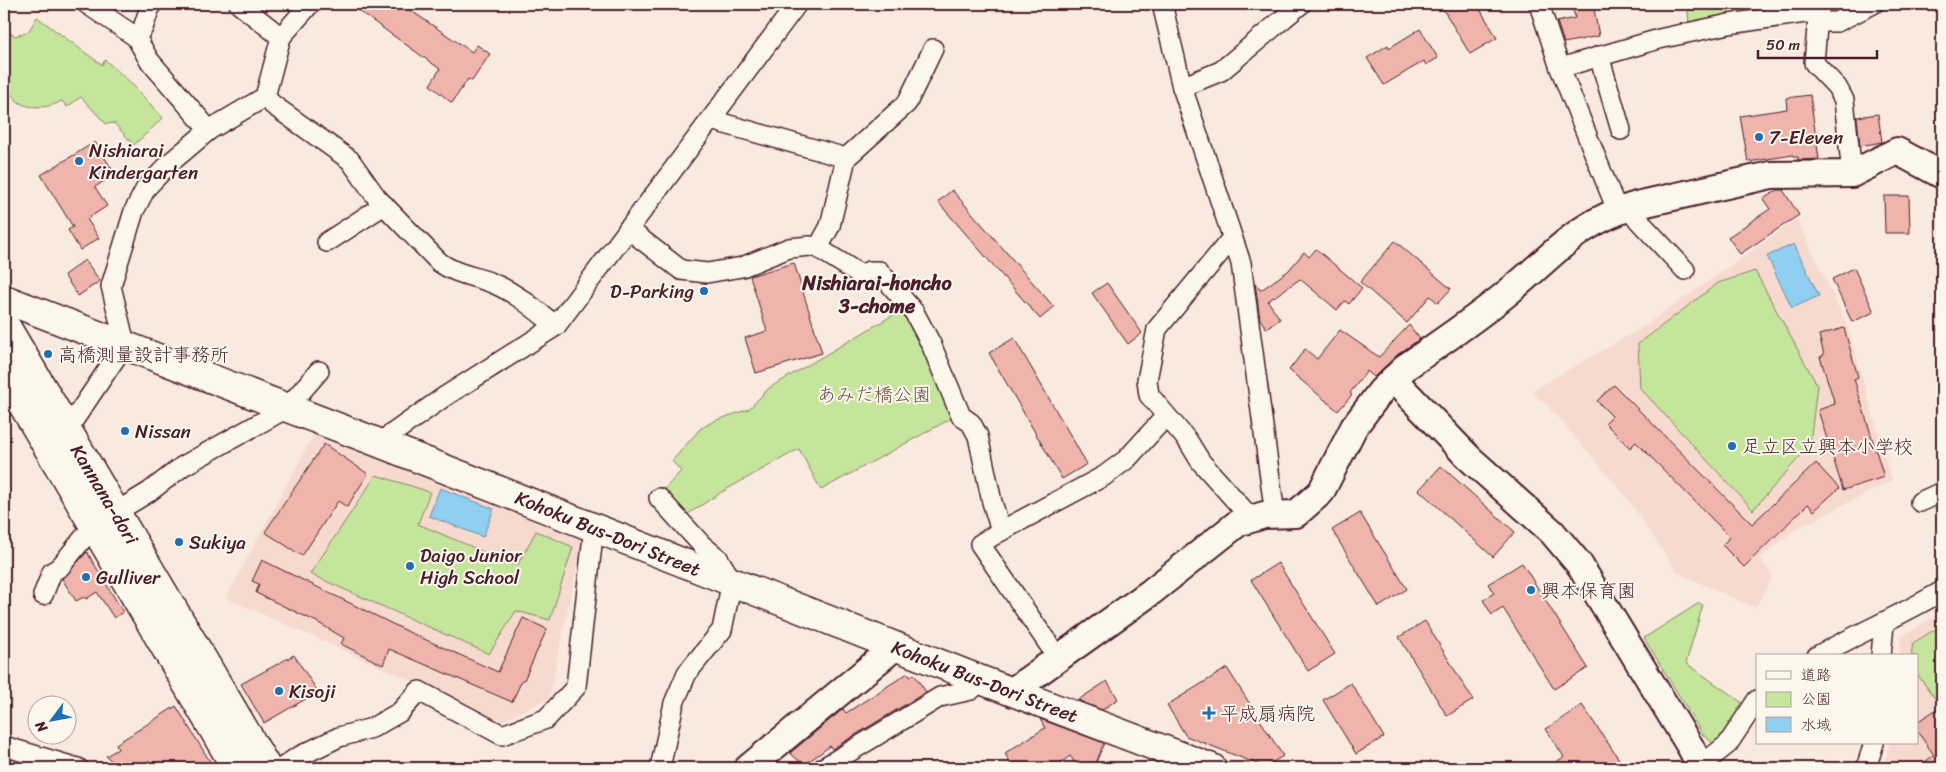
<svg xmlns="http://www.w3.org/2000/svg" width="1946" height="772" font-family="Sriracha,'Klee One',sans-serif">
<rect width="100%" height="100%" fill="#f9eadf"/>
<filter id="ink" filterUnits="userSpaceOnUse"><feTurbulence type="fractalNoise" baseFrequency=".02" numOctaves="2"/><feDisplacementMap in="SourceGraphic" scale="10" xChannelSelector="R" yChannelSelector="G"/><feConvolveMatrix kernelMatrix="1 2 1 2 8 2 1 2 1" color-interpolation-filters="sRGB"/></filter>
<g filter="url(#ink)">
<g fill="#f6dacf">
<polygon points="1797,219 1847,325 1892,480 1793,531 1760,558 1773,577 1755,608 1678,573 1624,494 1553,412 1531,391 1641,328"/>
<polygon points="316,430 584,533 549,698 502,721 226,598"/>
<polygon points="1942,611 1942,768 1884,768 1889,743 1917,743 1917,656 1899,656 1901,637"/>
</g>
<g fill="#c5e49c" stroke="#888264">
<polygon points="1687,4 1799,4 1689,23"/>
<path d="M37,17L102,65L105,60L129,81L163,118L134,145L114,123L106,124L81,97L67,107L62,101C50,107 41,108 28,106C0,101 4,54 4,29L15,36L28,32Z"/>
<polygon points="1755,271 1817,385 1810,445 1753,510 1640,388 1638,344 1718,283"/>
<path d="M900,311C924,341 940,381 952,418L821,490L799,449L720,493L682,518L660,494L681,471L672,461L700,429L714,421L749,409L769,388Z"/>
<polygon points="376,475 430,492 418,524 517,566 536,531 573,547 550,620 516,611 489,654 310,574"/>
<polygon points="1699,603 1703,605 1686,663 1744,704 1722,738 1714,744 1703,735 1644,638"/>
<polygon points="1942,625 1942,708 1917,674 1917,656 1911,656 1913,643"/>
</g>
<g fill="#8fcff0" stroke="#7389a1">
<polygon points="1794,244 1819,296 1792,308 1767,256"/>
<polygon points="440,488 494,509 483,537 429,516"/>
</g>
<g fill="#efb4ab" stroke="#4a1f2b">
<polygon points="349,4 401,4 472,52 477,45 490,54 472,81 468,79 452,103 430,85 440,69"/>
<polygon points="1440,4 1477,4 1497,38 1470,54"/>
<polygon points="1572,4 1593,4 1599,36 1564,43 1557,22 1575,18"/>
<polygon points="1420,29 1438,58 1426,65 1424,61 1384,85 1367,58 1388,45 1389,48"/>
<polygon points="1810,95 1819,159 1798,160 1798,157 1794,157 1793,155 1748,162 1740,116 1787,109 1786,98"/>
<polygon points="1878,114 1882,142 1860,146 1857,117"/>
<polygon points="95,142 115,174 95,187 107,206 87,219 99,238 80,250 68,230 73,227 41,175"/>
<polygon points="952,190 1054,307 1040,319 938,202"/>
<polygon points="1778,190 1783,190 1799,215 1740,254 1728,237 1770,209 1763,199"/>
<polygon points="1884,196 1909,196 1910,233 1885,233"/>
<polygon points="1395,241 1451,289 1438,303 1430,296 1407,323 1360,282"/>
<polygon points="1316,249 1362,288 1349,304 1345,301 1337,310 1300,279 1268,301 1280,319 1266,328 1260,319 1255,283 1260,290 1264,288 1288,271 1304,252 1309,257"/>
<polygon points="85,260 100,281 78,296 64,275"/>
<polygon points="794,263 822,353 756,373 745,338 767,331 750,276"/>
<polygon points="1854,268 1874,312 1852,322 1832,279"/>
<polygon points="1107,283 1142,333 1128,344 1092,293"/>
<polygon points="1409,325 1420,339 1397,355 1374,377 1367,371 1350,393 1352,395 1338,411 1289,370 1305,349 1317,359 1340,330 1379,357"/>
<polygon points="1844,328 1858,377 1854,379 1884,477 1843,490 1818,410 1835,404 1820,357 1824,355 1819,335"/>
<polygon points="1014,338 1087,464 1062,479 989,353"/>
<polygon points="1614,385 1752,524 1816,463 1839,488 1814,511 1808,504 1744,567 1722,545 1730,537 1636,442 1630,448 1605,423 1612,416 1597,401"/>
<polygon points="324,444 368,474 347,507 338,501 302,556 265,532"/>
<polygon points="1441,466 1515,532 1493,557 1419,490"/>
<polygon points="1360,513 1407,589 1379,607 1332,530"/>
<polygon points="87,552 123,612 114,618 97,592 86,599 84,597 76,601 62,579"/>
<polygon points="262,560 413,634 498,672 523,618 547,629 524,680 522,680 512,702 389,649 383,665 341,644 344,638 317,622 256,593 259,584 252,581"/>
<polygon points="1278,563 1335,654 1308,671 1251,580"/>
<polygon points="1522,563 1588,668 1554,689 1503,608 1492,615 1483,600 1494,593 1488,584"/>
<polygon points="1425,621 1473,700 1447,716 1399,637"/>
<polygon points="294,655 318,692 264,723 241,684"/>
<polygon points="1227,668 1283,756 1265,767 1186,736 1167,705"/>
<polygon points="908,673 910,677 914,674 926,692 832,749 830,746 804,765 790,753 843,709 846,713"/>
<polygon points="1107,681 1118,699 1102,710 1078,700"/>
<polygon points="1351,683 1384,737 1356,754 1323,700"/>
<polygon points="1582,705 1625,768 1546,768 1564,757 1546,729"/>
<polygon points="176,706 214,768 120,768 106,756 118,749 116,744"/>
<polygon points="1937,709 1942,716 1942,768 1917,768 1934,755 1917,731 1917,722"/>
<polygon points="1040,719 1104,743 1094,768 1079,768 1070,756 1054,768 1012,768 1005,753 1045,728"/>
</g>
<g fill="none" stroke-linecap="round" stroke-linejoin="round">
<g stroke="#4a1f2b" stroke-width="22">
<g id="street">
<polyline points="87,4 136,37 149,60 209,130"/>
<polyline points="239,4 281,37"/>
<polyline points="1162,4 1182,87 1241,263 1275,515"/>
<polyline points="1539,4 1560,68 1617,210"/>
<polyline points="1819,4 1814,63 1837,87 1844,100 1852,174"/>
<polyline points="1818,22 1837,22 1873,4"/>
<polyline points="136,37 143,28 151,4"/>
<polyline points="1599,56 1621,130"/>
<polyline points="1560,68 1659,39 1729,24 1819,11"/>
<polyline points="1182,87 1221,71 1301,4"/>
<path d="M265,97L273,105L350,160L377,198L439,262C455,274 474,276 492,283C517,293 536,310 556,326"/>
<polyline points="711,120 846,158 830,226 818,248"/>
<polyline points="846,158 907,103 933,49"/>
<polyline points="1627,208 1685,270"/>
<polyline points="628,229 681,270 707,273 742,267 789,248 810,246 818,248 861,275 869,271 879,271 914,312 931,344 961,416 971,423 978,436 992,502 1001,531 980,544 1058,658"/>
<polyline points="1232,238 1157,329 1147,380 1149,395 1188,441 1201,462 1250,517"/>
<polyline points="327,242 384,205"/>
<polyline points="67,430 125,344 111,286 134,211 146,188 171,162 209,130 265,97 281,37 310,4"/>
<polyline points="379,443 444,397 556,326 797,4"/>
<polyline points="659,498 702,545 718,558 732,581 722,630 687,673 674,703 660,768"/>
<polyline points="1920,502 1942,492"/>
<polyline points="116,512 149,492 183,466 287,408 319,371"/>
<polyline points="1001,531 1104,476 1127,459 1166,416"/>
<polyline points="43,595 52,572 60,567 94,525"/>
<path d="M1817,656C1859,633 1902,615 1942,591"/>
<polyline points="1881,656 1884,624"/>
<polyline points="4,746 78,768"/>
<polyline points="282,768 296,758 339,737 372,728 400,712 419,691 502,735 546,719 576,687 594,527"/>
<polyline points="823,768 940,697 971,690 981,680"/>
<polyline points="1698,768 1728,744 1757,700"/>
<polyline points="1866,768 1874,743"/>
</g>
</g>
<g stroke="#4a1f2b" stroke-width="30">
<g id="secondary">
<polyline points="1393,379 1468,457 1552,532 1579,564 1691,748 1700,766"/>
<path d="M1011,692L1151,592L1238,523L1264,515L1296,514L1321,492L1354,427L1381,391L1407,366C1443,341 1479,317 1512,289C1557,252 1578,222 1637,205L1771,175L1852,174L1897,151L1942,175"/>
<polyline points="748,768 896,646"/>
</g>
</g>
<g stroke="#4a1f2b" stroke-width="31">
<g id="primary">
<polyline points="4,299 379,443 981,680 1212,768"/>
<polyline points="4,323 267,768"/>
<polyline points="4,373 236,768"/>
</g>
</g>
<use href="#street" stroke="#fbf7ec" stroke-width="19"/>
<use href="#secondary" stroke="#fbf7ec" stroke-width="26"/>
<use href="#primary" stroke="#fbf7ec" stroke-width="28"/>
</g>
</g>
<g fill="#1f6fb2" stroke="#fbf7ec" stroke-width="2">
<circle cx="1759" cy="137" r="5"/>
<circle cx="79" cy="161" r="5"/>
<circle cx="704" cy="291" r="5"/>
<circle cx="48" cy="354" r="5"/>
<circle cx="125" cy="431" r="5"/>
<circle cx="1732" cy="446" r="5"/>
<circle cx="179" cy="542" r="5"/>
<circle cx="410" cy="566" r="5"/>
<circle cx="86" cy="577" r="5"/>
<circle cx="1531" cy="590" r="5"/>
<circle cx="279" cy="691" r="5"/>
<path d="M1206.5 705.5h5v5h5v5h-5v5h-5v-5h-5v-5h5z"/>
</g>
<g text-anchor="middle" stroke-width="4" stroke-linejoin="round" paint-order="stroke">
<g font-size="19" fill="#4a1f2b" stroke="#fbf7ec" text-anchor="start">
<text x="1769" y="144">7-Eleven</text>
<text x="89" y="157">Nishiarai<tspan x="89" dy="22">Kindergarten</tspan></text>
<text x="694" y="298" text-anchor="end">D-Parking</text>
<text x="58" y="361">高橋測量設計事務所</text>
<text x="135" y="438">Nissan</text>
<text x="1742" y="453">足立区立興本小学校</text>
<text x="189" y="549">Sukiya</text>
<text x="420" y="562">Daigo Junior<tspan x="420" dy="22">High School</tspan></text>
<text x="96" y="584">Gulliver</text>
<text x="1541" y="597">興本保育園</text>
<text x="289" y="698">Kisoji</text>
<text x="1220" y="720">平成扇病院</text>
</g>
<g font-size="19" fill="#695047" stroke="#fbf7ec">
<text x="874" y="401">あみだ橋公園</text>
</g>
<g font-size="19" fill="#4a1f2b" stroke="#fbf7ec">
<text transform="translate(105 494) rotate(59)" y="7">Kannana-dori</text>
<text transform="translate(608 533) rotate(22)" y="7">Kohoku Bus-Dori Street</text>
<text transform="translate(985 681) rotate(21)" y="7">Kohoku Bus-Dori Street</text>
</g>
<g font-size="20" font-weight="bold" fill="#4a1f2b" stroke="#fbf7ec">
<text x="877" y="290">Nishiarai-honcho<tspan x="877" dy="23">3-chome</tspan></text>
</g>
</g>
<rect width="1946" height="772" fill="none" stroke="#fbf7ec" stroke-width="20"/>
<rect x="10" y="10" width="1926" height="752" fill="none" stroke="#4a1f2b" stroke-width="2" filter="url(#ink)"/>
<rect x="1756" y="654" width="162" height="90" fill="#fbf7ec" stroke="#b4a19f"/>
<rect x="1766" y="671" width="25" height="8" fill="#fbf7ec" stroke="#b4a19f"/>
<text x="1801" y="680" font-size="15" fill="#4a1f2b">道路</text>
<rect x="1766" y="692" width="25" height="15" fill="#c5e49c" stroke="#b4a19f"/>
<text x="1801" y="704" font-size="15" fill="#4a1f2b">公園</text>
<rect x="1766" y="717" width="25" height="15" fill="#8fcff0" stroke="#b4a19f"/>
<text x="1801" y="730" font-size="15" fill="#4a1f2b">水域</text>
<g transform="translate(52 720) rotate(238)"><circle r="24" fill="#fbf7ec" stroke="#b4a19f"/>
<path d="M0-4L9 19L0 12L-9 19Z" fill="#1f6fb2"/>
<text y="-8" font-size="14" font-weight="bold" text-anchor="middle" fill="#4a1f2b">N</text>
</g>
<path d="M1758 50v8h119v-8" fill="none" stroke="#4a1f2b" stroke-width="2.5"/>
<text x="1766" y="50" font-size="15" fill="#4a1f2b" stroke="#fbf7ec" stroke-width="4" paint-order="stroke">50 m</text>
</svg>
